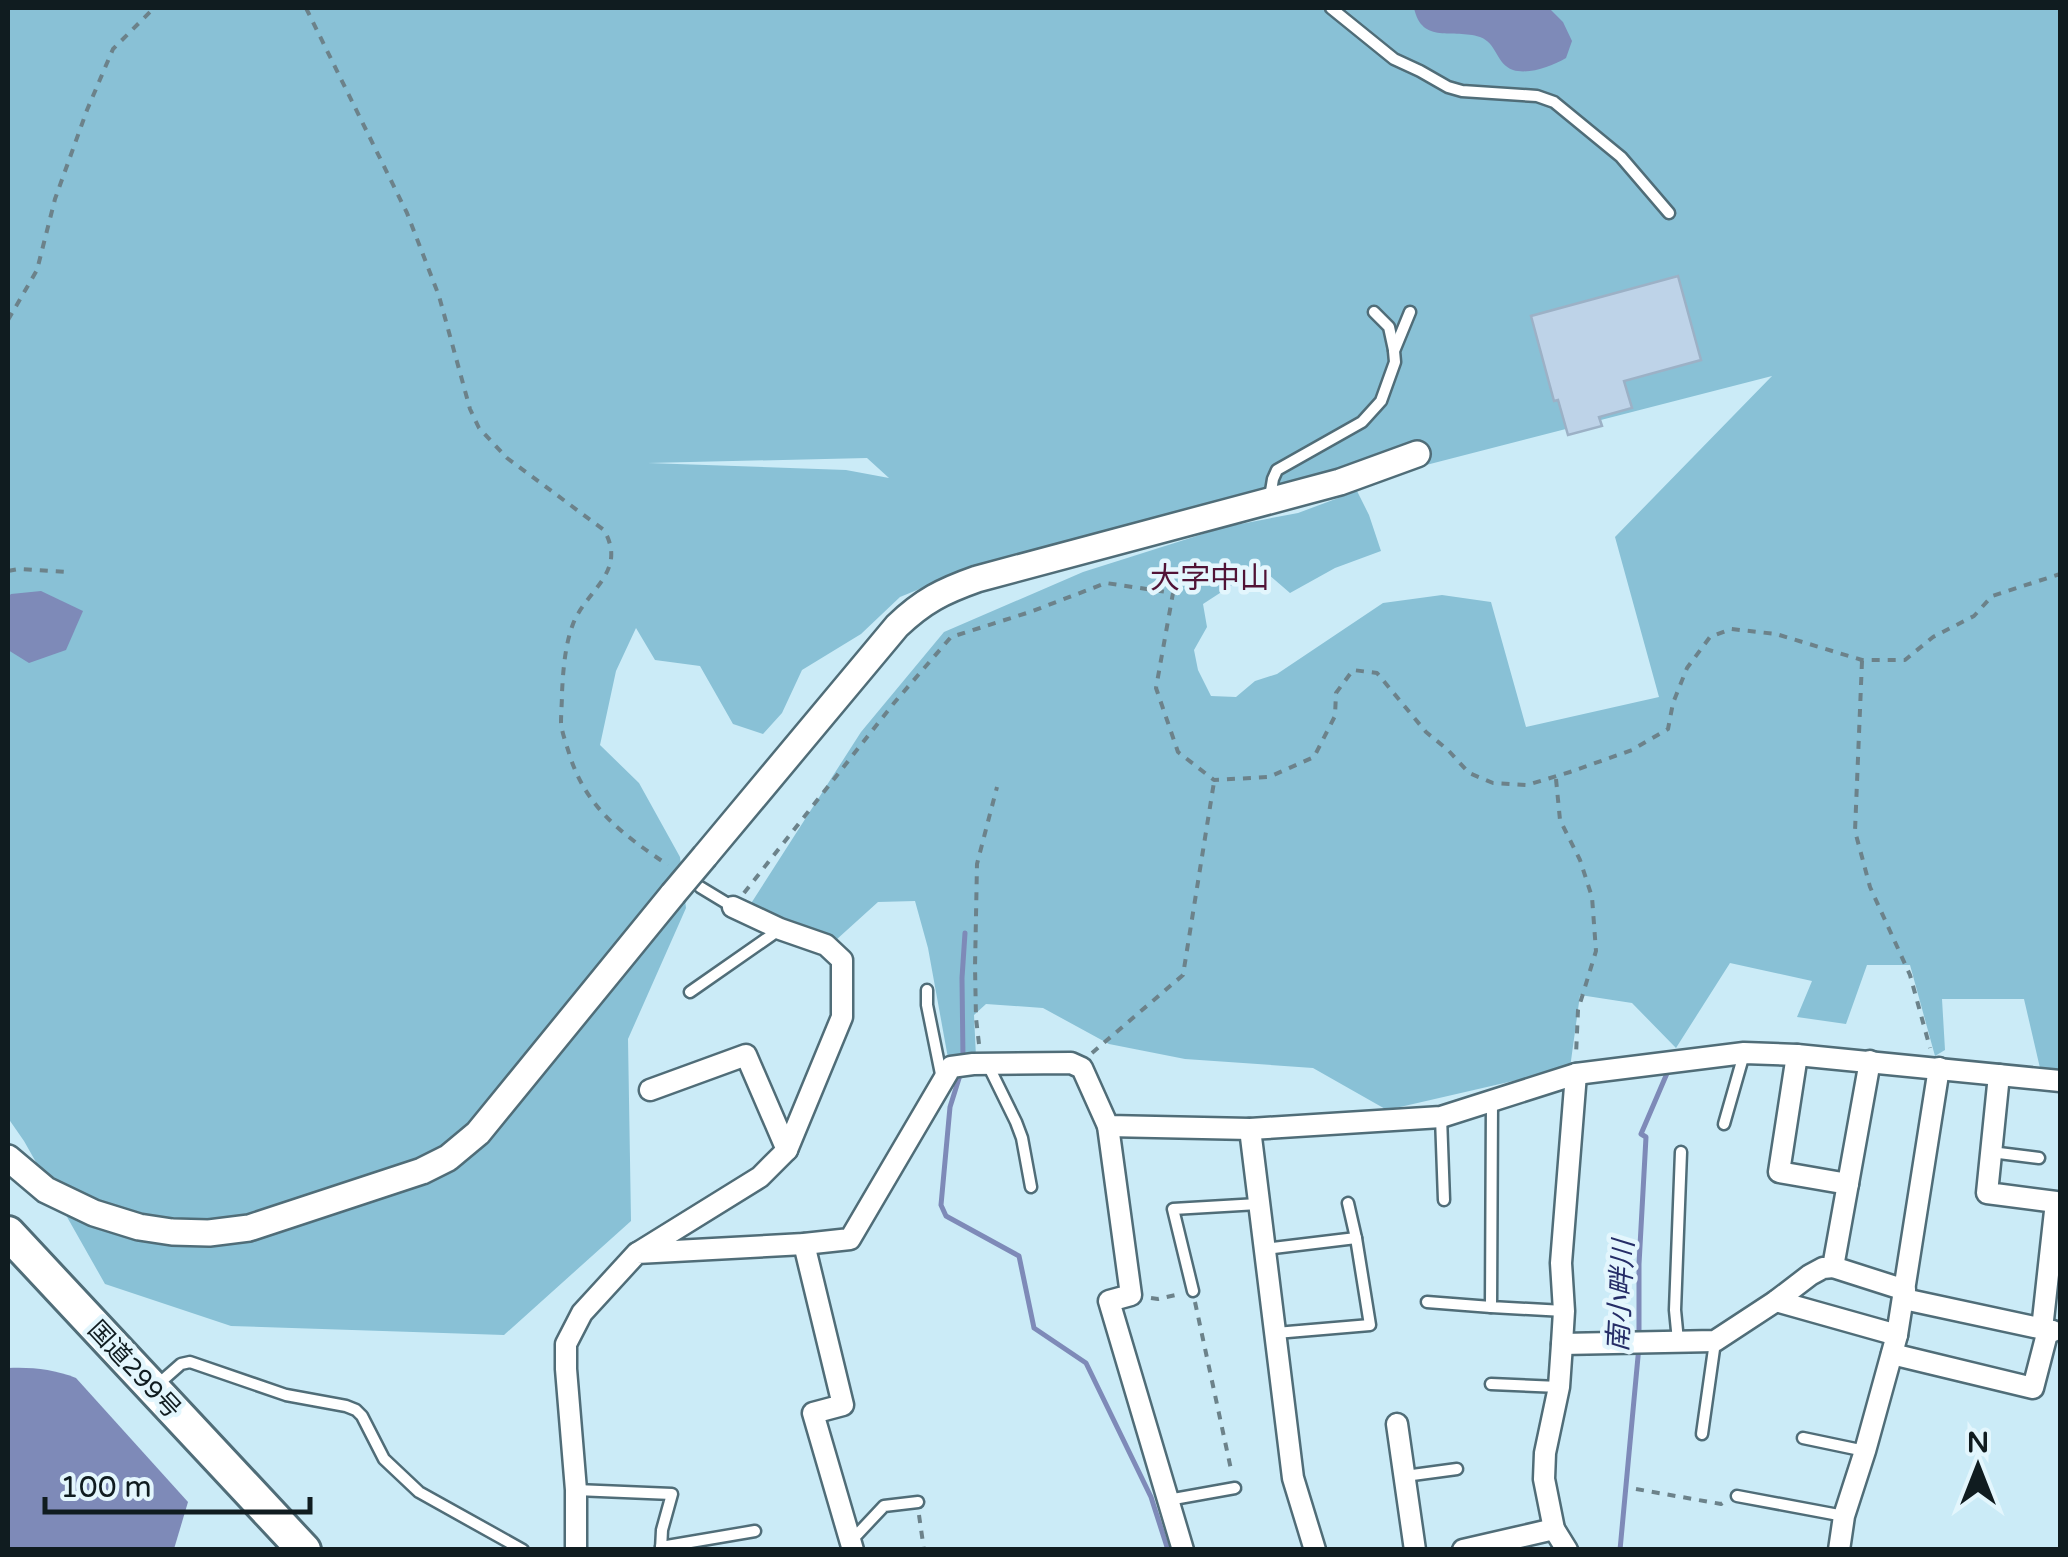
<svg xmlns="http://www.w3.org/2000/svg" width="2068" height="1557" font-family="'Varela Round','Noto Sans JP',sans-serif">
<rect width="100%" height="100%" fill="#cbebf7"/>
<path fill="#89c1d6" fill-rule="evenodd" d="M8,8H2060V1070L2040,1068L2024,999H1942L1945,1050L1935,1056L1910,965H1867L1846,1024L1797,1017L1812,981L1730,963L1676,1048L1632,1003L1580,995L1570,1068L1387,1110L1313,1068L1185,1059L1109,1044L1043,1008L986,1004L974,1015L976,1057L948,1058L928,948L915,901L878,902L836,940L754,913L750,905L861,732L944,632L1083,572L1225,527L1298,513L1357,491L1369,515L1381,551L1335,568L1290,593L1262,569L1243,578L1203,604L1207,627L1194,650L1198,670L1211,696L1236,697L1255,681L1277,674L1383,603L1442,595L1491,602L1526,727L1659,697L1615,537L1772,376L1228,516L992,580L978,565L900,597L861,634L802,670L782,713L763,734L733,724L700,666L655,660L636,628L616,671L600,745L639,783L680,857L686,908L628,1039L631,1221L504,1335L231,1326L105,1284L24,1141L8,1118ZM867,458L889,478L846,470L648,463Z"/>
<g fill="#7e8ab8">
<path d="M1414,8H1549L1563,22L1572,41L1566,58C1552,66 1529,75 1513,70C1496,64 1497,43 1480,37C1453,28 1422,45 1414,8Z"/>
<polygon points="41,591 83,611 66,650 29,663 8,650 8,597 11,594"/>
<path d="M8,1368C32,1367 53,1369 76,1378L188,1502L174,1549H8Z"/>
</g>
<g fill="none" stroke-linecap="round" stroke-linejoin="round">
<g stroke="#7e8ab8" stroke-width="5">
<polyline points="963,1059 962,978 965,933"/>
<polyline points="961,1072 950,1107 941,1205 946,1216 1019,1256 1034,1328 1086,1363 1151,1497 1168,1550"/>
<polyline points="1639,1335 1639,1264 1646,1137 1641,1134 1668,1071"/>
<polyline points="1620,1550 1639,1346"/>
</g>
</g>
<polygon fill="#bed3e8" stroke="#9cb1c6" stroke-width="2.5" points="1678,276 1701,360 1624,381 1632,408 1599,417 1602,426 1568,435 1558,400 1554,401 1531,316"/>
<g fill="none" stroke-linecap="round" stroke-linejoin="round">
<g stroke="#506d78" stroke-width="15">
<g id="service">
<polyline points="1331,8 1394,59 1420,71 1448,87 1462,91 1537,96 1554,102 1621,157 1669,213"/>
<polyline points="1374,312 1389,327 1394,350"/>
<polyline points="1270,497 1273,479 1277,470 1362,422 1381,401 1395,362 1394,351 1410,312"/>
<polyline points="700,887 733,907"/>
<polyline points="927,990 927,1005 942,1079"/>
<polyline points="690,992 779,930"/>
<polyline points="988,1065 1016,1122 1022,1138 1031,1187"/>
<polyline points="1492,1101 1491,1307 1564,1311"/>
<polyline points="1441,1117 1444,1200"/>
<polyline points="1724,1124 1744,1054"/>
<polyline points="1991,1152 2039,1158"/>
<polyline points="1265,1249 1356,1238"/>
<polyline points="1193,1291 1173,1209 1258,1204"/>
<polyline points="1427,1302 1491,1307"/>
<polyline points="1276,1333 1370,1325 1356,1238 1348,1203"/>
<polyline points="1678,1341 1675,1310 1681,1152"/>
<polyline points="1491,1384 1559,1387"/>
<polyline points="156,1386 181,1364 190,1362 286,1395 346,1406 356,1410 362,1416 384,1459 419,1492 523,1550"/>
<polyline points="1702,1434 1715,1342"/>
<polyline points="1803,1438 1865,1451"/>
<polyline points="1405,1476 1457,1469"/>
<polyline points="576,1490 672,1494 662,1530 661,1550"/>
<polyline points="1737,1496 1844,1516"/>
<polyline points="1168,1500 1235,1488"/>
<polyline points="852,1540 884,1506 918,1502"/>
<polyline points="661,1547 755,1531"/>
</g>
</g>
<g stroke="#506d78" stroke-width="25">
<g id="minor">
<polyline points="1797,1055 1779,1172 1848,1184"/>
<polyline points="1999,1075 1987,1193 2056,1202 2042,1329"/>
<polyline points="650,1090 746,1055 787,1150"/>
<polyline points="1108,1126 1131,1295 1109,1301 1183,1550"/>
<polyline points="1250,1129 1293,1478 1315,1550"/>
<polyline points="804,1244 843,1405 813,1413 853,1550"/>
<polyline points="639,1252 760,1177 787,1150 842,1017 842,960 826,945 780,929 733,907"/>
<polyline points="1833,1267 1905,1290"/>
<polyline points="1904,1299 2053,1331"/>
<polyline points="1776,1301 1897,1335"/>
<polyline points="1562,1344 1715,1341 1776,1301 1810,1275 1823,1268 1833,1267 1870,1061"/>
<polyline points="1892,1354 2033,1388 2048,1330"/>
<polyline points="1397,1424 1415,1550"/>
<polyline points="576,1550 576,1490 566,1369 566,1344 582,1313 637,1253 804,1244 850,1239 951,1067 973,1064 1071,1063 1082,1068 1108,1126 1250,1129 1441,1117 1576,1074 1744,1053 1797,1055 2060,1081"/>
<polyline points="1463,1550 1554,1529"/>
<polyline points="1567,1550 1554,1529 1544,1479 1545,1453 1559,1387 1562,1344 1564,1311 1561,1263 1576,1074"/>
<polyline points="1839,1550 1844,1516 1865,1451 1897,1335 1939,1068"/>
</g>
</g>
<g stroke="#506d78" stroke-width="30">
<g id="tertiary">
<path d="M705,856L897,626C923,601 943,591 977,579L1340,482L1417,454"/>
<polyline points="8,1158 46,1190 94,1213 139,1227 172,1232 209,1233 249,1228 422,1171 448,1158 478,1133 673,894"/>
</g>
</g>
<g stroke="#506d78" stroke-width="38">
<polyline id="trunk" points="8,1233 304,1550"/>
</g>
<g stroke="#6c828a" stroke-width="4" stroke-dasharray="8 8" stroke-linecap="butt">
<path d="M306,8L407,213L439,296L470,409L479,428L507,458L604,530C628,572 586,590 573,624C565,645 563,671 562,693C562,703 561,713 561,723C562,733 566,743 569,753C585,807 623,835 668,865"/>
<polyline points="8,320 37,270 55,199 87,110 113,49 154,8"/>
<polyline points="8,571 19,569 70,572"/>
<polyline points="1862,661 1855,831 1870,887 1910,975 1930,1048"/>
<polyline points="1556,779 1560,820 1580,860 1592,897 1596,951 1578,1010 1576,1055"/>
<polyline points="744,893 894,703 951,637 1030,612 1106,583 1173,593 1156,688 1178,752 1214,780 1269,777 1314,757 1335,716 1336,693 1353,670 1377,673 1426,732 1448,750 1469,773 1493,783 1527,785 1570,772 1632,750 1668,729 1673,703 1687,668 1710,637 1731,629 1776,634 1862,660 1905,660 1933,637 1974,616 1992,596 2060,574"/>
<polyline points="979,1044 976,1018 975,967 977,864 997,787"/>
<polyline points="1092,1053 1183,975 1214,782"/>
<polyline points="1151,1298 1158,1299 1180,1294"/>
<polyline points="1195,1302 1232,1474"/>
<polyline points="1636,1489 1721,1504 1724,1502"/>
<polyline points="919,1515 924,1550"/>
</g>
<use href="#service" stroke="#fff" stroke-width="10"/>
<use href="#minor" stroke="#fff" stroke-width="20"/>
<use href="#tertiary" stroke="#fff" stroke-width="25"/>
<use href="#trunk" stroke="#fff" stroke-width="32"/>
<g stroke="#506d78" stroke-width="30" stroke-linecap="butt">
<polyline id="tertiary-bridge" points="673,894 705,856"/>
</g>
<use href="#tertiary-bridge" stroke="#fff" stroke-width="25"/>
</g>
<g text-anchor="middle" stroke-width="9" stroke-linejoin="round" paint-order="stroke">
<g font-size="25" fill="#101c20" stroke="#e3f6fd">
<text transform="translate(135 1369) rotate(47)" y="9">国道299号</text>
</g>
<g font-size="28" font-style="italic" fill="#252d67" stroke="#e3f6fd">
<text transform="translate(1620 1296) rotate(-87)" y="10">南小畔川</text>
</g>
<g font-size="30" fill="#511336" stroke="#e3f6fd">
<text x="1210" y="588">大字中山</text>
</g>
</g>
<rect width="2068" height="1557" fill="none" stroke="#101c20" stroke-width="20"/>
<g transform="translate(1978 1467)" stroke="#e3f6fd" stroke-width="8" paint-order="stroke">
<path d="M0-8L18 38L0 25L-18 38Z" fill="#101c20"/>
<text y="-15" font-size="28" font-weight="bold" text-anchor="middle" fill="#101c20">N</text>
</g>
<path d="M45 1497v15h265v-15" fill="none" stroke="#101c20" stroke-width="5"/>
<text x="60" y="1497" font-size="30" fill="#101c20" stroke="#e3f6fd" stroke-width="8" paint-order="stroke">100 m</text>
</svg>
